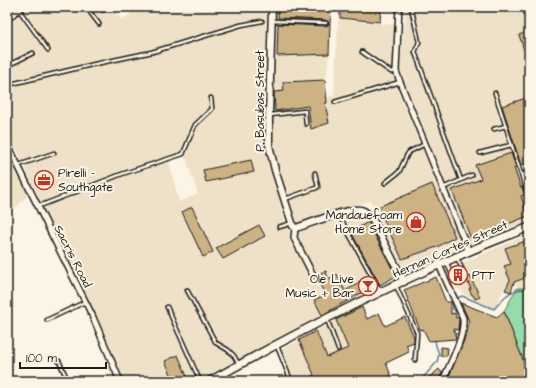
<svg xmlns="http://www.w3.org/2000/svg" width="536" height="388" font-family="'Architects Daughter',sans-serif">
<rect width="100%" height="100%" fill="#fcf5e5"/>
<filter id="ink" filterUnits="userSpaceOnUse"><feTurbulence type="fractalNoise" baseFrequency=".025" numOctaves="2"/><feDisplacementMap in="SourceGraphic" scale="8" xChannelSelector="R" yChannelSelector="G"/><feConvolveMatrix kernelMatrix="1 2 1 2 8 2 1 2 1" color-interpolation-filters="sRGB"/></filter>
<g filter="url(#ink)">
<g fill="#eee1c8" fill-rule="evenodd">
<path d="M26,7H112L122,20L131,14L127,7H267L264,118L267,149L270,162L286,212L284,219L288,229L331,311L199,381H124L95,315L7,130V22ZM185,156L198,194L179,202L169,161Z"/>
<polygon points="275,7 329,7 329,54 326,80 327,97 334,95 338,19 396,25 392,67 394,80 464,249 406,274 370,201 297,223 283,186 277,166 272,142"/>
<polygon points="406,7 529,7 529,31 519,35 529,64 529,97 496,108 529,208 529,222 471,245 443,178 400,69"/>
<polygon points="7,149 29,194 7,216"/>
<polygon points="356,213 363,214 369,219 399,275 332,310 294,236 296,232"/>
<polygon points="529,234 529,288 517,288 515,283 506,284 494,309 485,304 467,296 457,288 448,270 466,261"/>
<polygon points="362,307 393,381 288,381 276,352"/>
</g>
<polygon fill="#95dcaa" stroke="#587c63" points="517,288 529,288 529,375 504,311"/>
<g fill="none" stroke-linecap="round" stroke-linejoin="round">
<g stroke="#5b8095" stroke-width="1.5">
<path d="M456,299L462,296L494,309C506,295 510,289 529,289"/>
<polyline points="453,301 452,301 453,309 460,316 458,334 455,334"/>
<polyline points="420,381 437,362 439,354 436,346 435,340"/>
</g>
</g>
<g fill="#cdb283" stroke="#1c1c1c">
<polygon points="278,7 331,7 330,23 329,54 277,56 278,24 326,26 328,25 329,23 326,20 279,18 278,18"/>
<polygon points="340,7 381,7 380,22 340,18"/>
<polygon points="529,31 529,62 528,62 519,35"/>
<polygon points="325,80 327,103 325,103 329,123 311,129 308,106 275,111 274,92 284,91 283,82"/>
<polygon points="529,97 529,163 521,165 502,106"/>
<polygon points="511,153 516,167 514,168 521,188 522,187 525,195 521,196 528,216 471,239 452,190 481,179 475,165"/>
<polygon points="251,160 254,172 206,182 203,170"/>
<polygon points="432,184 455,237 437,247 402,259 378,207"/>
<polygon points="192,207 213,252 203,257 182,212"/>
<polygon points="368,222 396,276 380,285 351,232"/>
<polygon points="259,225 265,236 223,259 216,248"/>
<polygon points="529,240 529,274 527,275 528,277 514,282 511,292 505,290 510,280 504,266 511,264 505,248"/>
<polygon points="326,271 328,279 337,274 345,291 359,283 358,282 369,277 375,287 363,292 322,315 314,300 325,295 319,283 317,276 317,274"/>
<polygon points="470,276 480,297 475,299 473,295 472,295 469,289 471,289 466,278"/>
<polygon points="436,277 446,302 451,302 451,314 455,313 456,318 458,317 459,319 458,330 454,329 456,339 429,341 423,329 420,330 404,290"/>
<polygon points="461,303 497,317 504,311 529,375 529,381 447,381 467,333 469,321"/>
<polygon points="362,307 367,319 379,313 385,326 405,317 414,337 414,342 406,345 409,352 386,363 393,381 303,381 314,375 299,340 316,331 327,357 348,348 336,320"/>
<polygon points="441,347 448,348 447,356 441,356"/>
<polygon points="178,355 188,379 184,381 174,381 165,361"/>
<polygon points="439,369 442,373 439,381 425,381"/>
</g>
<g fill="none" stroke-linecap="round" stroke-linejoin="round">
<g stroke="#1c1c1c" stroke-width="5.5">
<g id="service">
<polyline points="86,7 99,24"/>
<polyline points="101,7 103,10"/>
<polyline points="411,7 419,42 415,52 461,180"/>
<polyline points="19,10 48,50"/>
<polyline points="272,21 326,23"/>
<polyline points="362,52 391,72 396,71"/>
<polyline points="7,66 33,53"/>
<polyline points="7,85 95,64 152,52 241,25 262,21"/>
<polyline points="495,93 529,199"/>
<polyline points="335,102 400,82"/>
<polyline points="270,115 305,111 306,124"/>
<polyline points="494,129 506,126"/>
<polyline points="480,153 511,145"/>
<polyline points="19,165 54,153"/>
<polyline points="522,174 529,173"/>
<polyline points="385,183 399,172 407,155 409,152 425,144"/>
<polyline points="443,188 472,175"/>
<polyline points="285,199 316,188 318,187 315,173"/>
<polyline points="38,204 42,205 122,174 183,154 195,125 212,109 211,98"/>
<polyline points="340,214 344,225 380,291"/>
<polyline points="279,227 292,223"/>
<polyline points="457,258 463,271 461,272"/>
<polyline points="447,263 452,275 454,275"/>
<polyline points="452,275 454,279 455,279"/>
<polyline points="396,286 417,333 415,360"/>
<polyline points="187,290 216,343 228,350 234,356 238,363"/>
<polyline points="167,307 200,381"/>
<polyline points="327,319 338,349"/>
<polyline points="47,320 85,302"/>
<polyline points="277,346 291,381"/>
<polyline points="59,361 68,381"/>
</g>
</g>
<g stroke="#1c1c1c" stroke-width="8">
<g id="minor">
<polyline points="7,7 10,16"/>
<polyline points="399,7 396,71 400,82 469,252"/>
<polyline points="7,19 22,7"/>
<polyline points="7,140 9,147 50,231 92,315 120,381"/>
<polyline points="295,228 294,238 313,275"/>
<path d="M439,265L463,318C465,337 450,363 443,381"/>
</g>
</g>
<g stroke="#1c1c1c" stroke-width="9">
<path id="tertiary" d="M272,7L269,115V145L275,170L293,226L295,228H296C309,224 350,207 361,210C366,211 370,216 373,220L404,282"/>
</g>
<g stroke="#1c1c1c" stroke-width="10">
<path id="secondary" d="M210,381C290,336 372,294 456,257C480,246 505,237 529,227"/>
</g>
<use href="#service" stroke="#fcf5e5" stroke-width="2.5"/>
<use href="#minor" stroke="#fcf5e5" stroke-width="5"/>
<use href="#tertiary" stroke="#fcf5e5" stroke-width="6"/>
<use href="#secondary" stroke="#fcf5e5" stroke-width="7"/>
</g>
</g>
<defs>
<g id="office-ring" transform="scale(1)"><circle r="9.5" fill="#fcf5e5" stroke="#c8321e" stroke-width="1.5"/><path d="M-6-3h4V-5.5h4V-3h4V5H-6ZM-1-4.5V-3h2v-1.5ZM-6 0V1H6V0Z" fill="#c8321e"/></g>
<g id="shop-ring" transform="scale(1)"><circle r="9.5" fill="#fcf5e5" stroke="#c8321e" stroke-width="1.5"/><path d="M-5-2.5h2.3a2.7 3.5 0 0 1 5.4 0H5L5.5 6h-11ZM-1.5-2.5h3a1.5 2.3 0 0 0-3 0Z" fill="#c8321e"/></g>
<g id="building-ring" transform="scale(1)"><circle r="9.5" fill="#fcf5e5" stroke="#c8321e" stroke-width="1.5"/><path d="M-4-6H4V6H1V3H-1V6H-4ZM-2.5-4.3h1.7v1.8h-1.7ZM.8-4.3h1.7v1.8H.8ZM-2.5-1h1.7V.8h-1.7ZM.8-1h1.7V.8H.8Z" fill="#c8321e"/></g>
<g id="bar-ring" transform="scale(1)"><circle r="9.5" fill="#fcf5e5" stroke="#c8321e" stroke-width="1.5"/><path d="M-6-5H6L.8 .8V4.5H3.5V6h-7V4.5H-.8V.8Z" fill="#c8321e"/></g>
</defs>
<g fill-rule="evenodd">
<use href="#office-ring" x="44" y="180"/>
<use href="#shop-ring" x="416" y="222"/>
<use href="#building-ring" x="458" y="275"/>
<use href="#bar-ring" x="368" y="286"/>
</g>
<g text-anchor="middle" stroke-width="4" stroke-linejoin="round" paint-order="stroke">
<g font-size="12" fill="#1c1c1c" stroke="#fcf5e5">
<text transform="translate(260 101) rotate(-90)" y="4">P. Basubas Street</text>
<text transform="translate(450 249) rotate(-24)" y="4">Hernan Cortes Street</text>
<text transform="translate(73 256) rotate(63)" y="4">Sacris Road</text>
</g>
<g font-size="12" fill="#1c1c1c" stroke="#fcf5e5" text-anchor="start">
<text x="58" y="177">Pirelli -<tspan x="58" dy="14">Southgate</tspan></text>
<text x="402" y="219" text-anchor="end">Mandauefoam<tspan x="402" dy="14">Home Store</tspan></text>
<text x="472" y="279">PTT</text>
<text x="354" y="283" text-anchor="end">Ole Live<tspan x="354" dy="14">Music + Bar</tspan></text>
</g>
</g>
<rect width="536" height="388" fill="none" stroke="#fcf5e5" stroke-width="24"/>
<rect x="12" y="12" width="512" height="364" fill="none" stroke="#1c1c1c" stroke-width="1.5" filter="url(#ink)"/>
<path d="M20 362v6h86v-6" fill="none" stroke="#1c1c1c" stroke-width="2"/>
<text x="26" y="362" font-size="12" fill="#1c1c1c" stroke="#fcf5e5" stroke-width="3" paint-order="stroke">100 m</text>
</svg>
